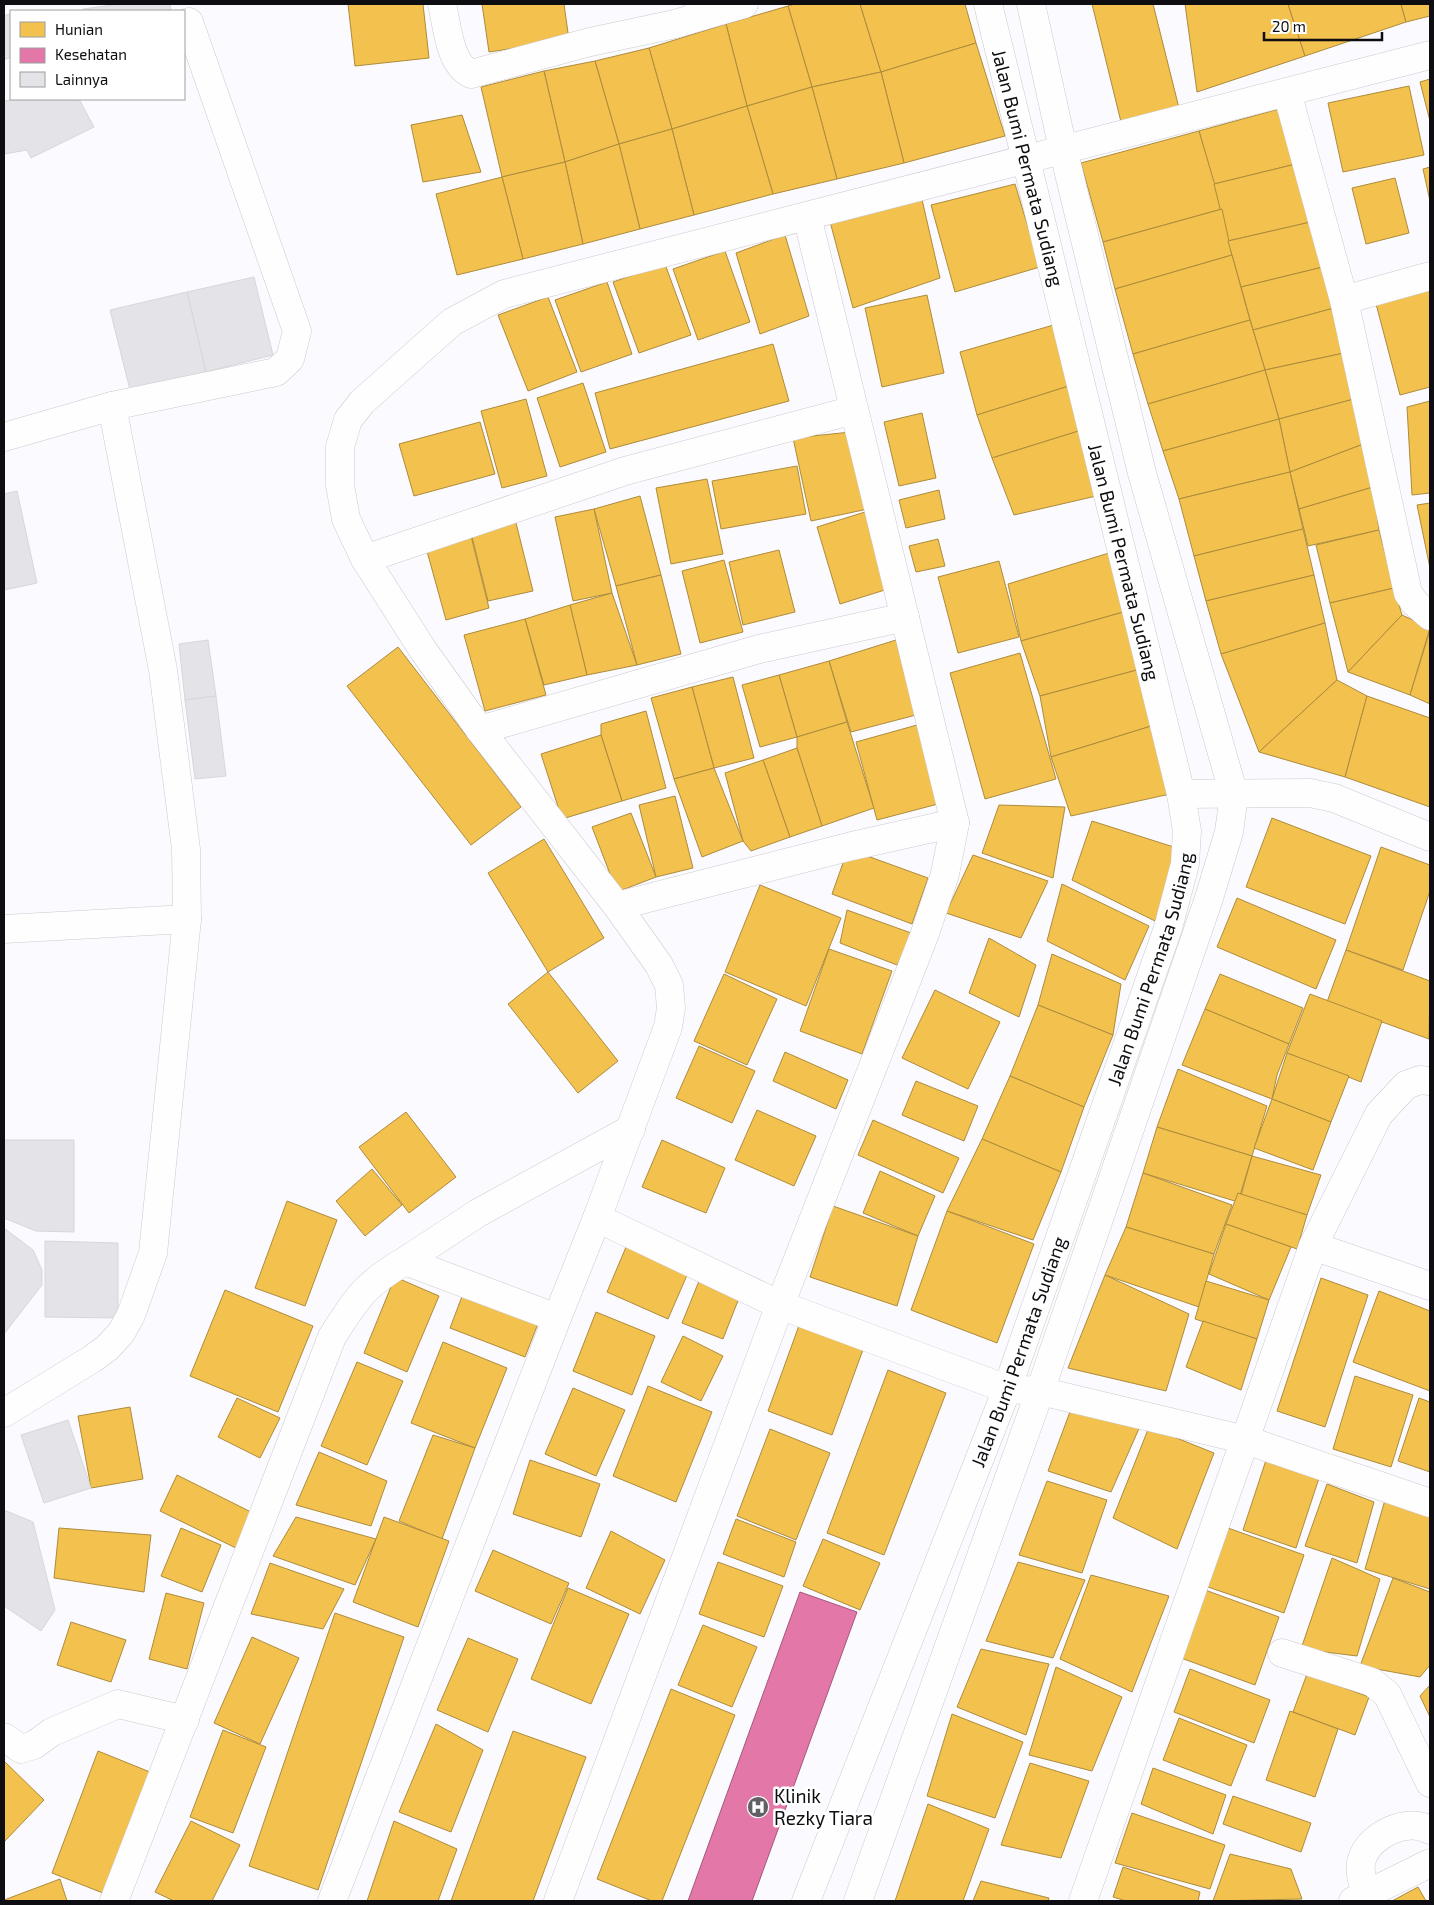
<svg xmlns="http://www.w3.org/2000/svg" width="1434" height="1905" font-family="'Exo 2',sans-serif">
<rect width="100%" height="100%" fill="#fbfafe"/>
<g fill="#f2c14e" stroke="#ae8b3c">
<polygon points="348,4 423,4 429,58 355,66"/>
<polygon points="482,4 564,4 569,40 489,52"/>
<polygon points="795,4 860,4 881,72 812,87 788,6"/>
<polygon points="860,4 965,4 976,43 881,72"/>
<polygon points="1092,4 1153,4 1180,112 1122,126"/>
<polygon points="1185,4 1288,4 1305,56 1197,92"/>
<polygon points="1288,4 1401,4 1406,22 1305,56"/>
<polygon points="1401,4 1430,4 1430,16 1406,22"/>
<polygon points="788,6 812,87 747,106 726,24"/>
<polygon points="726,24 747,106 672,129 649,48"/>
<polygon points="976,43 1005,136 904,163 881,72"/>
<polygon points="649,48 672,129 619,144 595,61"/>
<polygon points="595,61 619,144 565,162 544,71"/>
<polygon points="544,71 565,162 502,177 481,87"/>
<polygon points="881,72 904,163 837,179 812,87"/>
<polygon points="1430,79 1430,121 1420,82"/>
<polygon points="1409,86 1424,155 1343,172 1328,103"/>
<polygon points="812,87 837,179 773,194 747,106"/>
<polygon points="747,106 773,194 694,215 672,129"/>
<polygon points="1286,107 1300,163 1214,184 1199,131"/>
<polygon points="462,115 481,172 423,182 411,125"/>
<polygon points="672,129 694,215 640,229 619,144"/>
<polygon points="1199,131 1222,209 1103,242 1081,163"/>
<polygon points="619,144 640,229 583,244 565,162"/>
<polygon points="565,162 583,244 523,259 502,177"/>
<polygon points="1300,163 1315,221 1228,241 1214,184"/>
<polygon points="1430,167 1430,201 1423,169"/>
<polygon points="502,177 523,259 457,275 436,194"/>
<polygon points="1395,178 1409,233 1366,244 1352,188"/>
<polygon points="1015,184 1040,267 955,292 931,205"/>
<polygon points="921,195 940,278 853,308 828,214"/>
<polygon points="1222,209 1232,255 1115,289 1103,242"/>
<polygon points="1315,221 1327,266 1241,287 1228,241"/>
<polygon points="785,235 809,316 760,334 736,253"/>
<polygon points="725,251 750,322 698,340 673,269"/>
<polygon points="1232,255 1250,320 1133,354 1115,289"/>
<polygon points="665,264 691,335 639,353 613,282"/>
<polygon points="1327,266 1334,308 1253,330 1241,287"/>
<polygon points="607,282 632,354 581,372 555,300"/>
<polygon points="1430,286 1430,387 1400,395 1375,300"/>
<polygon points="927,295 944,373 882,387 865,308"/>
<polygon points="548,297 577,372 528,391 498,315"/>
<polygon points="1334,308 1344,353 1265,370 1253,330"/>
<polygon points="1250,320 1265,370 1148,404 1133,354"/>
<polygon points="1057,324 1072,385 977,415 960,352"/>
<polygon points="773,344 789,401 610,449 595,393"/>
<polygon points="1344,353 1354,399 1279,419 1265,370"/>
<polygon points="1265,370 1279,419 1163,451 1148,404"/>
<polygon points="583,383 606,452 560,467 537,398"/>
<polygon points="1072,385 1085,429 992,458 977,415"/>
<polygon points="526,399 547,476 502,488 481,411"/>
<polygon points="1354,399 1366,443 1290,472 1279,419"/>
<polygon points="1430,401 1430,493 1412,495 1407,407"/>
<polygon points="922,413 936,478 899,486 884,422"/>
<polygon points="1279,419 1290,472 1179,499 1163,451"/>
<polygon points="480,422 495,474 414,496 399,444"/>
<polygon points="1085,429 1105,494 1014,515 992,458"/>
<polygon points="851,432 868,509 811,521 793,438"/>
<polygon points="1366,443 1373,487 1299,509 1290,472"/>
<polygon points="797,466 806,514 721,529 712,481"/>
<polygon points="1290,472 1303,529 1194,556 1179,499"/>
<polygon points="707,479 723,554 671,564 656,488"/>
<polygon points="1373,487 1379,530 1308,546 1299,509"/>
<polygon points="939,490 945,519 906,528 899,500"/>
<polygon points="640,496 661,575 616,586 594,509"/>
<polygon points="1430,503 1430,568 1417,505"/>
<polygon points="594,509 612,593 573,601 555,517"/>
<polygon points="865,512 888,589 840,604 817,527"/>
<polygon points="515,519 533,591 488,601 470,529"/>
<polygon points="1303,529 1314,575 1206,601 1194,556"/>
<polygon points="1379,530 1394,588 1330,603 1316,545"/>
<polygon points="470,532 489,608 446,620 425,544"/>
<polygon points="938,539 945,566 916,572 909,546"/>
<polygon points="779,550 795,612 743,625 729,562"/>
<polygon points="1109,553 1127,611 1021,641 1008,584"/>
<polygon points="724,560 743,632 700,643 682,571"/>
<polygon points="999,561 1019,637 958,653 938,577"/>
<polygon points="661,575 681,654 637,665 616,586"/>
<polygon points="1314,575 1325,623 1221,654 1206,601"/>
<polygon points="1394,588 1402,615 1348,672 1330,603"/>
<polygon points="612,593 637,665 587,675 570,605"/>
<polygon points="570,605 587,675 544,685 525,619"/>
<polygon points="1127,611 1148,667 1040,696 1021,641"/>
<polygon points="1402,615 1430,628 1410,695 1348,672"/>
<polygon points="525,619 546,695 485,711 464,635"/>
<polygon points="1325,623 1337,680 1259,752 1221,654"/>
<polygon points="1430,630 1430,704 1410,695"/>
<polygon points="896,640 916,715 851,732 829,661"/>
<polygon points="398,647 521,807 471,845 347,686"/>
<polygon points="1020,653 1056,779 985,799 950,673"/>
<polygon points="829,661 847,722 797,737 779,675"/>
<polygon points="1148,667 1161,723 1051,757 1040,696"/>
<polygon points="779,675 797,737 760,747 742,685"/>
<polygon points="733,677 754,758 714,768 692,687"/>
<polygon points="1337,680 1367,696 1345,777 1259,752"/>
<polygon points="692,687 714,768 674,779 651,698"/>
<polygon points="1367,696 1430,718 1430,807 1345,777"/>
<polygon points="646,711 666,788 622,801 601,735 601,724"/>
<polygon points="847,722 874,808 822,826 797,748 797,737"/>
<polygon points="1161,723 1179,792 1071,816 1051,757"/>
<polygon points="917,725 938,804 877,820 856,742"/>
<polygon points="601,735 622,801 562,819 541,754"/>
<polygon points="797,748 822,826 790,837 763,760"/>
<polygon points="763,760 790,837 751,851 743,841 725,773"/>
<polygon points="714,768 743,841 702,857 674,779"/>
<polygon points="675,796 693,868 656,877 639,805"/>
<polygon points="999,805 1065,807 1053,878 982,853"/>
<polygon points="631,813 656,877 617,892 592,827"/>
<polygon points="1272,818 1371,856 1345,924 1246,887"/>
<polygon points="1092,821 1180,849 1155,921 1072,880"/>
<polygon points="544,839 604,938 548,972 488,873"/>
<polygon points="1381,847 1430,865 1430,891 1403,970 1346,950"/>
<polygon points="848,849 928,878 912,924 832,894"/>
<polygon points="973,855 1048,881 1021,938 946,913"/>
<polygon points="1062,884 1149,926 1125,980 1047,941"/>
<polygon points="760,885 841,918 806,1006 725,972"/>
<polygon points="1237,898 1336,940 1316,989 1217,947"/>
<polygon points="847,910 914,934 897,965 840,943"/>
<polygon points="989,938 1036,965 1019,1017 969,993"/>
<polygon points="829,949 892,971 862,1054 800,1031"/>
<polygon points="1346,950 1430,981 1429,1039 1327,1002"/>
<polygon points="1052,954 1121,984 1113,1035 1038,1005"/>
<polygon points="548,972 618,1061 578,1093 508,1004"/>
<polygon points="724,974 777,999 747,1065 694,1041"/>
<polygon points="1220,974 1303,1008 1289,1044 1205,1009"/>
<polygon points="935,990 1000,1022 968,1089 902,1058"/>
<polygon points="1310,994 1382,1021 1361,1082 1287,1053"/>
<polygon points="1038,1005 1113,1035 1084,1107 1010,1076"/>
<polygon points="1205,1009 1289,1044 1277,1075 1272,1099 1182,1065"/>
<polygon points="699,1046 755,1071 732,1123 676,1098"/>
<polygon points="785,1052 848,1080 836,1109 773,1081"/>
<polygon points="1287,1053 1349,1076 1331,1122 1272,1099"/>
<polygon points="1178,1069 1267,1106 1252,1156 1157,1127"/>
<polygon points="1010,1076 1084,1107 1061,1172 982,1139"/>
<polygon points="916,1081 978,1106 964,1141 902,1115"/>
<polygon points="1272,1099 1331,1122 1313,1170 1254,1148"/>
<polygon points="757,1110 816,1136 794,1186 735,1160"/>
<polygon points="406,1112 456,1177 409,1213 359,1147"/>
<polygon points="873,1120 959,1158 943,1193 858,1155"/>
<polygon points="1157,1127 1252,1156 1238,1202 1143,1173"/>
<polygon points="982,1139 1061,1172 1033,1240 947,1211"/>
<polygon points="662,1140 725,1168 706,1213 642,1187"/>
<polygon points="1252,1156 1321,1175 1307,1215 1241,1195"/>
<polygon points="372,1169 402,1205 365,1236 336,1201"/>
<polygon points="880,1171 935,1196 918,1236 863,1213"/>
<polygon points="1143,1173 1232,1205 1214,1254 1126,1227"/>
<polygon points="1238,1193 1307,1215 1297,1249 1226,1224"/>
<polygon points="287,1201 337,1220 305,1306 255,1288"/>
<polygon points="833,1206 918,1236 897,1306 810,1277"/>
<polygon points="947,1211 1034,1244 997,1343 911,1310"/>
<polygon points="1226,1224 1291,1247 1269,1300 1209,1274"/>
<polygon points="1126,1227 1214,1254 1199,1307 1105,1275"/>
<polygon points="629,1240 691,1266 668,1319 607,1292"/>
<polygon points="1105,1275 1189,1314 1166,1391 1068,1368"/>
<polygon points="395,1277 439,1296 407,1372 364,1353"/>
<polygon points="1321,1278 1368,1295 1325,1427 1277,1411"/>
<polygon points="699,1281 739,1298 723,1339 682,1323"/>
<polygon points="1206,1281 1269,1300 1257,1339 1195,1319"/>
<polygon points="466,1286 541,1316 525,1357 450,1328"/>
<polygon points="225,1290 313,1326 278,1412 190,1376"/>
<polygon points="1379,1291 1430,1311 1430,1391 1353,1362"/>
<polygon points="596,1312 655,1336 632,1395 573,1371"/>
<polygon points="801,1320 865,1344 832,1435 768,1411"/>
<polygon points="1203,1321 1257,1339 1241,1390 1186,1367"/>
<polygon points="683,1336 723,1356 701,1401 661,1382"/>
<polygon points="443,1342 507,1368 475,1448 411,1423"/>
<polygon points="357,1362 403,1381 367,1465 321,1446"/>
<polygon points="888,1370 946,1393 884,1555 827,1533"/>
<polygon points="1355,1376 1413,1395 1391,1467 1333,1449"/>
<polygon points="648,1386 712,1412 676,1502 613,1476"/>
<polygon points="573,1388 625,1410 596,1476 545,1454"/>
<polygon points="237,1398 280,1418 260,1458 218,1437"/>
<polygon points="1419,1398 1430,1402 1430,1472 1398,1461"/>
<polygon points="130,1407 143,1479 91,1488 78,1416"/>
<polygon points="1071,1409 1141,1424 1111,1492 1048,1471"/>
<polygon points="1149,1427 1214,1453 1177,1549 1113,1518"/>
<polygon points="770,1429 830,1453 796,1540 737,1516"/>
<polygon points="433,1435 475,1448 442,1539 399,1521"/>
<polygon points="1269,1451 1322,1469 1296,1548 1243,1530"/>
<polygon points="319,1452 387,1481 371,1526 296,1505"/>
<polygon points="530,1460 600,1484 581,1537 513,1514"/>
<polygon points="177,1475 257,1515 240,1550 160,1511"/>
<polygon points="1047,1481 1107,1500 1082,1573 1019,1555"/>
<polygon points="1327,1484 1374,1502 1357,1563 1305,1546"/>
<polygon points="1387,1493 1430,1506 1430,1589 1365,1569"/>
<polygon points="296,1517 376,1539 355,1585 273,1556"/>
<polygon points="384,1517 449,1541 418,1627 353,1602"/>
<polygon points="736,1519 796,1542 784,1577 723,1554"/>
<polygon points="59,1528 151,1535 144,1592 54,1578"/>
<polygon points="181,1528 221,1545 202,1592 161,1576"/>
<polygon points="1228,1528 1304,1555 1284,1613 1208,1587"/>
<polygon points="611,1531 665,1560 640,1614 586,1588"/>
<polygon points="823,1539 880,1563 860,1610 803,1586"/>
<polygon points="493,1550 569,1583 551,1624 475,1591"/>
<polygon points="1332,1558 1380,1579 1357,1656 1301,1649"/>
<polygon points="718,1562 783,1586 764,1637 699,1614"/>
<polygon points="1018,1562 1085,1580 1053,1658 986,1641"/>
<polygon points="270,1563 344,1589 323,1629 251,1614"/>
<polygon points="1091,1575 1169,1596 1132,1692 1060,1659"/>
<polygon points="1393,1578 1430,1592 1430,1665 1420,1677 1360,1666"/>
<polygon points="568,1588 629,1614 591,1704 531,1679"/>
<polygon points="1205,1590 1279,1617 1255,1685 1181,1658"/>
<polygon points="166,1593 204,1603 187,1669 149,1659"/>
<polygon points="335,1613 404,1637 318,1890 249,1866"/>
<polygon points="71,1622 126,1640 111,1682 57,1665"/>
<polygon points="703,1625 757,1647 732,1707 678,1685"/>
<polygon points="252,1637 299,1658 260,1744 214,1723"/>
<polygon points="468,1638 518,1659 488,1732 437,1710"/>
<polygon points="981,1649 1049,1664 1026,1735 957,1707"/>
<polygon points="1056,1667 1122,1697 1092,1771 1029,1755"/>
<polygon points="1190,1669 1270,1700 1254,1743 1174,1712"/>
<polygon points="1307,1674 1369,1697 1355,1735 1293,1712"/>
<polygon points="1430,1685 1430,1717 1420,1696"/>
<polygon points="671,1689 735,1715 662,1901 652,1901 597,1879"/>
<polygon points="1290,1711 1338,1729 1315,1797 1266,1780"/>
<polygon points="952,1714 1023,1742 995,1818 927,1796"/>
<polygon points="1179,1718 1247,1745 1231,1786 1163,1760"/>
<polygon points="436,1724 483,1750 451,1832 399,1812"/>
<polygon points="223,1730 266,1747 233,1833 190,1817"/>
<polygon points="513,1731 586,1757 533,1901 451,1901"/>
<polygon points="98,1751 150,1772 103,1893 52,1873"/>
<polygon points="4,1761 44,1800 4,1842"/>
<polygon points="1030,1763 1089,1781 1061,1858 1001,1845"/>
<polygon points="1153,1768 1226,1795 1213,1834 1141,1804"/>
<polygon points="1233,1796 1311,1823 1301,1852 1223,1824"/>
<polygon points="928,1804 989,1829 963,1901 895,1901"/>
<polygon points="1132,1813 1225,1845 1210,1889 1115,1863"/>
<polygon points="191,1821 240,1845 212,1901 174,1901 155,1892"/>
<polygon points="394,1821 457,1849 438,1901 367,1901"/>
<polygon points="1230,1854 1291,1869 1302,1899 1213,1901"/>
<polygon points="1123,1867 1200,1892 1198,1901 1126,1901 1113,1897"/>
<polygon points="60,1879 67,1901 4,1901 4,1900"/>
<polygon points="981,1881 1049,1898 1048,1901 973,1901"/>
<polygon points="1418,1887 1426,1901 1392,1901"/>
</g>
<polygon fill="#e377a8" stroke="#a3577b" points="800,1592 857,1612 752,1901 688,1901"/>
<g fill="#e4e3e7" stroke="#d7d6da">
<polygon points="120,4 170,4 171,11 83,11 83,9"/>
<polygon points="9,14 11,22 11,57 4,60 4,16"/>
<polygon points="20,99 79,99 94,127 31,158 27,150 4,154 4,101"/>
<polygon points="254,277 273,355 206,372 187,292"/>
<polygon points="187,292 206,372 130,390 110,310"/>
<polygon points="17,491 37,583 4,590 4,494"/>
<polygon points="208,640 216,696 185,700 179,644"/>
<polygon points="216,696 226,776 195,779 185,700"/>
<polygon points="4,1140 74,1140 74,1232 36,1231 4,1218"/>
<polygon points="4,1228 33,1250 42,1270 42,1285 4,1334"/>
<polygon points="45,1241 118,1243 118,1318 45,1317"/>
<polygon points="68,1420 91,1488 44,1503 21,1435"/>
<polygon points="4,1510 33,1522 55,1610 41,1631 4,1606"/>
</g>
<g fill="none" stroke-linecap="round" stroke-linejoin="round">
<g stroke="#cbcace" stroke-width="29">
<g id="minor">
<path d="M442,4C447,24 449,64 471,74L590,42L675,24L702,16"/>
<polyline points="699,4 702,16 744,4"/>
<polyline points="1287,92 1344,300 1408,593 1415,603 1430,616"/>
<polyline points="1344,300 1430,276"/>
<polyline points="854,410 625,471 365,559 346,519 340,485 340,447 348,420 362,402 452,322 504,294 1430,55"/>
<polyline points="4,437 112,406 276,372 290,359 297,331 189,22"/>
<polyline points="480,730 759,649 905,617"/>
<polyline points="1181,794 1310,793 1334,798 1430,837"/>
<polyline points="617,906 852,846 955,823"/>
<polyline points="4,929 187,919"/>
<polyline points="597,1218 780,1305 1007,1389 1040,1391 1246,1440 1430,1503"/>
<polyline points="1313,1246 1430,1286"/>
<polyline points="405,1261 478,1213 631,1129"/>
<polyline points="4,1413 92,1359 107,1348 121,1333 131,1315 153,1253 187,919 186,849 163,670 112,406"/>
<polyline points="1282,1653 1372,1682 1387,1694 1430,1783"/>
<polyline points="4,1737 21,1749 34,1745 52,1732 118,1704 185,1720"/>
<path d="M1366,1894C1363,1883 1358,1871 1362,1859C1370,1834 1408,1817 1430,1830"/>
<path d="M114,1901L332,1337C356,1299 365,1284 405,1261L557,1318L597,1218L668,1027L671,1008L669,985L659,965L617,906L480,730L423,650L365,559"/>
<polyline points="332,1901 557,1318"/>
<polyline points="558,1901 780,1305 924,936 945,874 955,823 807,216"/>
<path id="s1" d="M806,1901L1007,1389L1168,928L1185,864L1187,831L1181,794L988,4"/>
<polyline points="858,1901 1040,1391 1209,898 1229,832 1234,795 1142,473 1063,149 1031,4"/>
<polyline points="1083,1901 1313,1246 1379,1114 1406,1085 1420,1080 1430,1081"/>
<polyline points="1353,1901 1430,1863"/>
</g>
</g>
<use href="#minor" stroke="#fefeff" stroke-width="28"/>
</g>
<defs>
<g id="hospital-disc" transform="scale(1.125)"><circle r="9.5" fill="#616064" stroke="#fff"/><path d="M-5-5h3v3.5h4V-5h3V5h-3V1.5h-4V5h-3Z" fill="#fff"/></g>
</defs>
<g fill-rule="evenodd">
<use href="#hospital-disc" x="758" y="1807"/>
</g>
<g text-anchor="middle" stroke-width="5" stroke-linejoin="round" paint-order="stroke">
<g font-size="19" fill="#0e0d11" stroke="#fff">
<text transform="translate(1028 168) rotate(76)" y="7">Jalan Bumi Permata Sudiang</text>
<text transform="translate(1124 562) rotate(76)" y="7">Jalan Bumi Permata Sudiang</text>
<text dy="7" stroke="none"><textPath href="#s1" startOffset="994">Jalan Bumi Permata Sudiang</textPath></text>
<text dy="7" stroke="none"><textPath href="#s1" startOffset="589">Jalan Bumi Permata Sudiang</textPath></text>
</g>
<g font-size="19" fill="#0e0d11" stroke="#fff" text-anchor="start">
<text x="774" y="1803">Klinik<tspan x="774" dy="22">Rezky Tiara</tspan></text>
</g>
</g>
<rect width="1434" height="1905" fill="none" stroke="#0e0d11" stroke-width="10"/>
<rect x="10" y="10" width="175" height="90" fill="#ffffff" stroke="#9f9ea0"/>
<rect x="20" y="22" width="25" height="15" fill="#f2c14e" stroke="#9f9ea0"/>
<text x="55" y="35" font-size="15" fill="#0e0d11">Hunian</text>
<rect x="20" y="48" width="25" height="15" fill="#e377a8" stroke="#9f9ea0"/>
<text x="55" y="60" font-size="15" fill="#0e0d11">Kesehatan</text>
<rect x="20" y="72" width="25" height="15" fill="#e4e3e7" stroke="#9f9ea0"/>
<text x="55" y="85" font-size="15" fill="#0e0d11">Lainnya</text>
<path d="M1264 32v8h118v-8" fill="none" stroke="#0e0d11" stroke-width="2.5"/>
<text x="1272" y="32" font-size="15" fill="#0e0d11" stroke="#ffffff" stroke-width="4" paint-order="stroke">20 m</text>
</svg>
